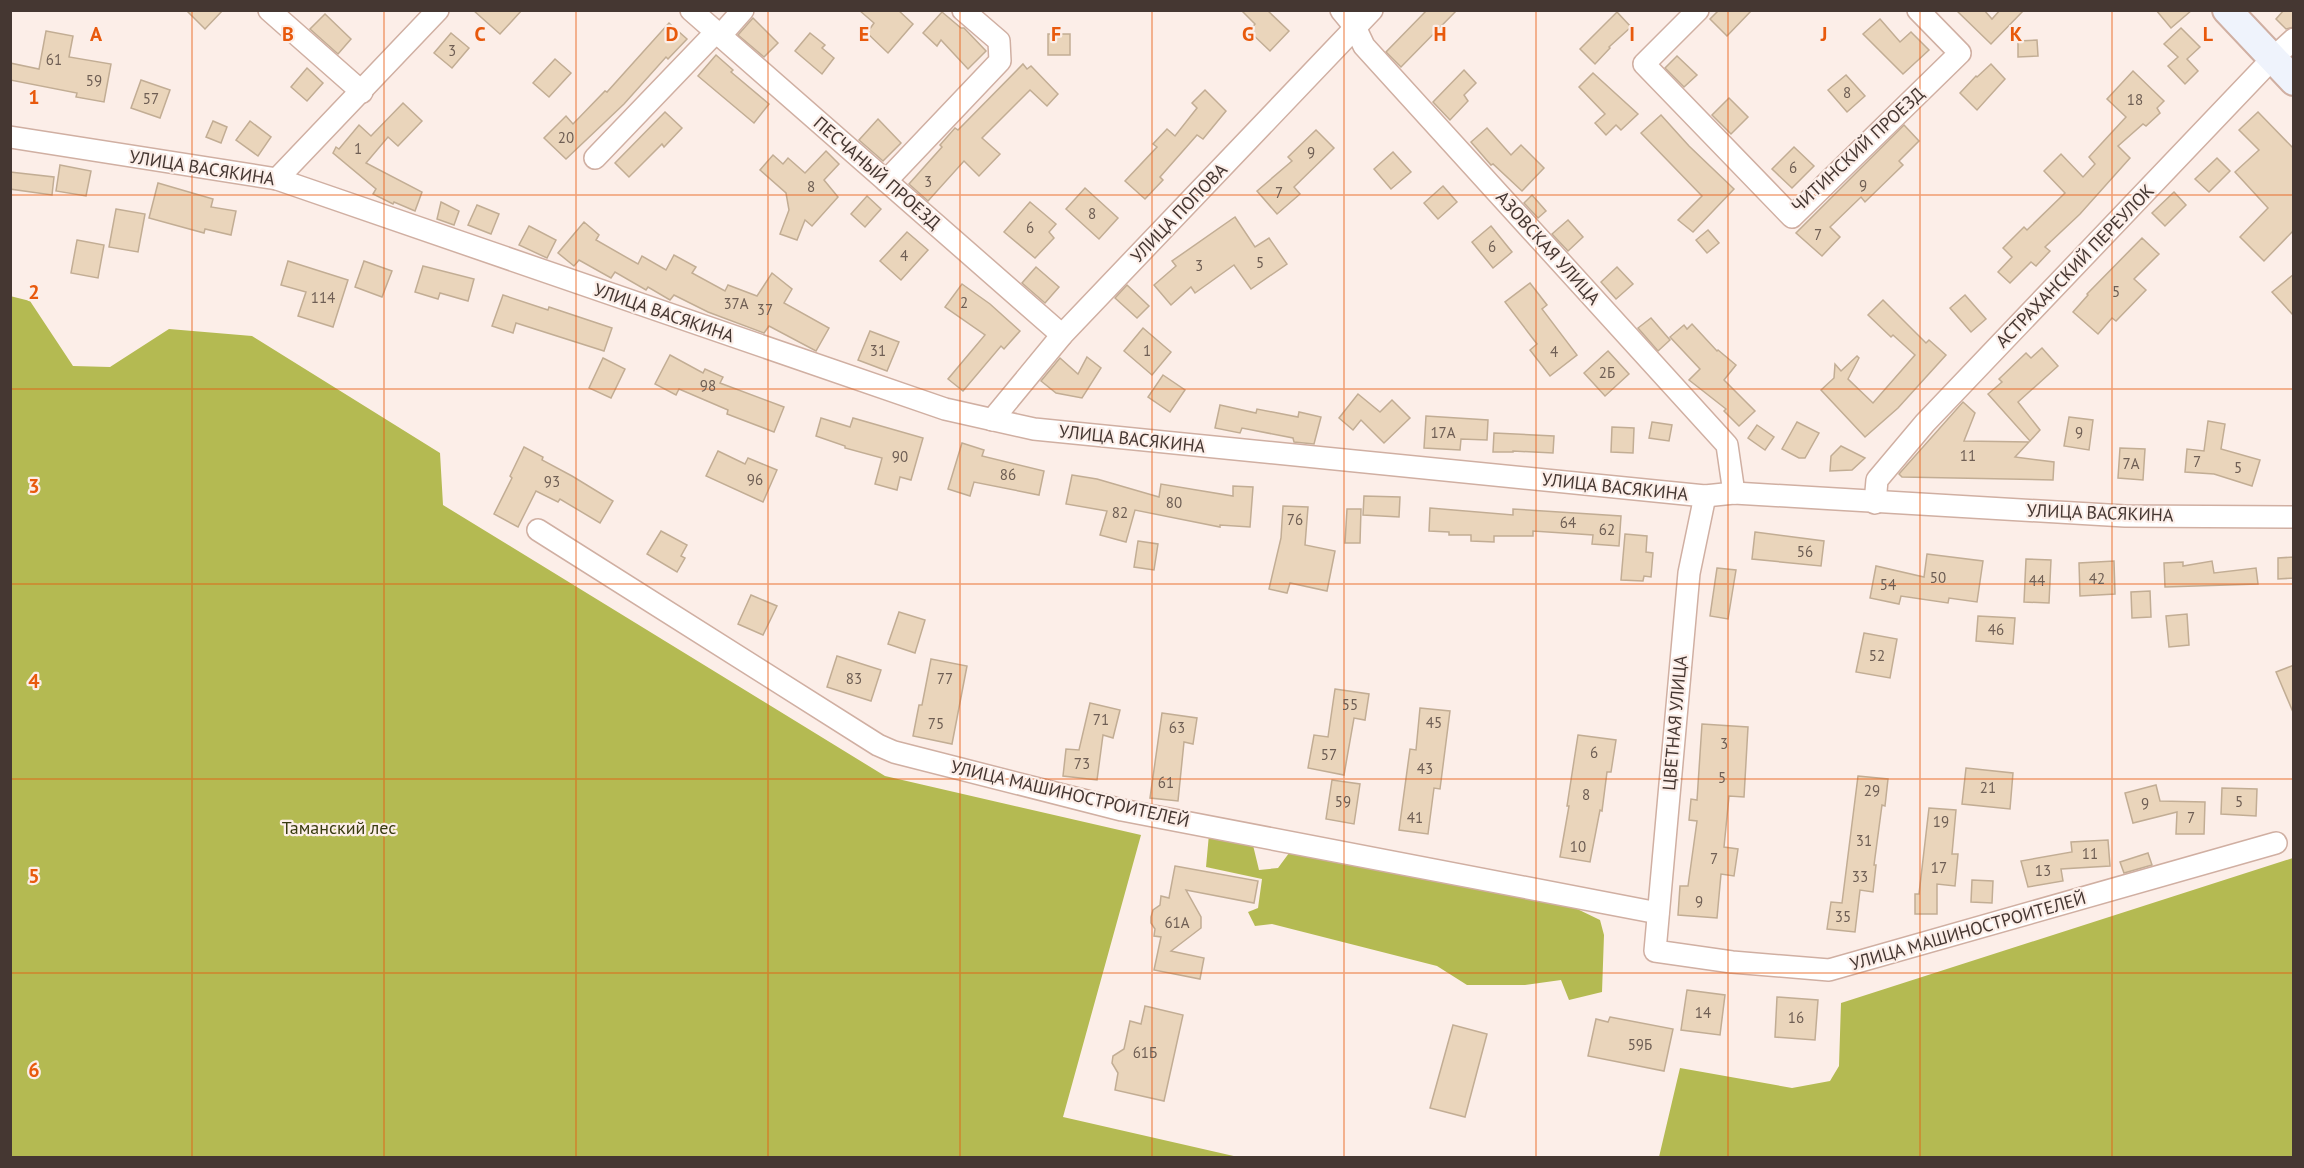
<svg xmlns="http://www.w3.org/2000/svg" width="2304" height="1168" font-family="'PT Sans',sans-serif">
<rect width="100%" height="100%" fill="#fceee8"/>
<g fill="#b4ba52">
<polygon points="10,296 30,301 73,366 110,367 169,329 252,336 440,453 443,505 885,776 1141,835 1063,1117 1238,1157 11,1157"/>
<polygon points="1209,834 1252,841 1259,870 1278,868 1292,849 1571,906 1600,920 1604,935 1602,992 1569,1000 1561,980 1525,985 1467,985 1437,966 1272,924 1255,926 1248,912 1258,908 1262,879 1206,867"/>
<polygon points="2293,858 2293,1157 1659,1157 1680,1068 1792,1088 1830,1081 1839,1066 1841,1003"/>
</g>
<g fill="#ead5bb" stroke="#c2ad94" stroke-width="1.5">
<polygon points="186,10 223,10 205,29"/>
<polygon points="473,10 522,10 500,34"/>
<polygon points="859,10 898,10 913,24 888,53 867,33 874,23"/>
<polygon points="1241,10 1267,10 1289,31 1270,51 1249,31 1255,24"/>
<polygon points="1427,10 1457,10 1401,67 1386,52"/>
<polygon points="1719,10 1752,10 1727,36 1710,19"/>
<polygon points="1956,10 1984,10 1992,19 2000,10 2024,10 1991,44"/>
<polygon points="2156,10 2192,10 2171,28"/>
<polygon points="2284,10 2294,10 2294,27 2286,29 2276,19"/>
<polygon points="942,12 961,28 964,28 986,51 968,69 941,40 937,46 923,33"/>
<polygon points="1617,12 1631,27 1609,47 1610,48 1595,64 1580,49"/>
<polygon points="325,14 351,39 338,54 310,29"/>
<polygon points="753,18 778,43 764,57 738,35"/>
<polygon points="1880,19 1900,42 1911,32 1929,50 1903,74 1863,34"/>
<polygon points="669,23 687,39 668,59 666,57 624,104 566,159 544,138 566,116 573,124 605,91 607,92"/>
<polygon points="2181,28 2200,47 2187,59 2198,71 2185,84 2168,66 2178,57 2164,44"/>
<polygon points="46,31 73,36 69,57 111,64 104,102 76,97 77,93 10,80 10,63 39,69"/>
<polygon points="451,33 469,48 452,68 434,53"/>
<polygon points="810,33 825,45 822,48 834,58 822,74 795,51"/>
<rect x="1048" y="34" width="22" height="21"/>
<polygon points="2037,40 2038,56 2018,57 2018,41"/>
<polygon points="716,55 733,70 731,72 769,104 754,123 698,76"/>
<polygon points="1677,56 1697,75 1684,87 1665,68"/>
<polygon points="555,59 571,73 549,97 533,83"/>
<polygon points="1023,64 1027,69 1031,66 1058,94 1047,106 1030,90 982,138 1000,154 979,176 964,161 928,201 909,184 942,147 940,145 955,128 958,130"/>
<polygon points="1991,64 2005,79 1977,110 1960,93 1976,76 1977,77"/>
<polygon points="307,68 323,83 307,101 291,87"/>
<polygon points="1464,70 1476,83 1464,95 1468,101 1450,120 1433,102"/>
<polygon points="2133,71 2164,101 2157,108 2160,113 2146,126 2143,124 2118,146 2130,158 2080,214 2045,247 2050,251 2036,266 2031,262 2010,283 1998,272 2012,257 2003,248 2024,227 2027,230 2065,193 2044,171 2061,154 2083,177 2095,164 2089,157 2126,117 2107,99"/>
<polygon points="1593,73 1638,114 1621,130 1616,125 1606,135 1595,123 1605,114 1579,87"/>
<polygon points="1846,75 1865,96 1847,112 1828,90"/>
<polygon points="141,80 170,90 160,118 131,108"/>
<polygon points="1205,90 1226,111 1203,139 1197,135 1160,177 1163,180 1145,199 1125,181 1157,147 1153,144 1167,129 1175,136 1197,108 1192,103"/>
<polygon points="1729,98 1748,117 1731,134 1712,115"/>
<polygon points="403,103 422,121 398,146 388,137 366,163 422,192 415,211 394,202 393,204 373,194 376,189 333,153 336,147 339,149 359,125 371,136"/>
<polygon points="665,112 682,128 664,147 662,144 629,177 615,163"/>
<polygon points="2258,112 2294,149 2293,231 2264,261 2240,237 2268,208 2235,172 2259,150 2239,130"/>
<polygon points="1661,115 1689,146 1734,189 1693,232 1678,220 1702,196 1641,133"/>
<polygon points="878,119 901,143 883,161 859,140"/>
<polygon points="213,121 227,127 221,143 206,137"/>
<polygon points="250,121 271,137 258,156 236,140"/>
<polygon points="1904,125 1919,141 1899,161 1903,165 1865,202 1861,197 1830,227 1840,237 1822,256 1796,233"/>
<polygon points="1487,128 1511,155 1521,145 1544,168 1522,191 1493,164 1491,165 1471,142"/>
<polygon points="1316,130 1334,148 1294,187 1300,194 1277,214 1257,191 1292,161 1288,157"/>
<polygon points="1794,147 1814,166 1792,188 1772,169"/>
<polygon points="826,151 839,164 824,180 838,197 812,226 805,220 797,240 780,234 789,210 786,193 760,170 773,155 783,164 788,158 805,173"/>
<polygon points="1393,152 1411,172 1391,189 1374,169"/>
<polygon points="2217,158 2230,171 2209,192 2195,179"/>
<polygon points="60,165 91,171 86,196 56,191"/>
<polygon points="10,172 54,177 52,195 10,189"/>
<polygon points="158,183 213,199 211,207 236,211 231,235 205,229 204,233 149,218"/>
<polygon points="1443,186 1457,202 1438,219 1424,203"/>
<polygon points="1085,188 1118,218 1099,239 1066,209"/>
<polygon points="2174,192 2186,205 2165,226 2152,213"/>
<polygon points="1532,195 1546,211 1538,218 1524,203"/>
<polygon points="867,196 881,209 865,227 851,214"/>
<polygon points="441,202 459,211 454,225 437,219"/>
<polygon points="1030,202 1056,224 1049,232 1054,238 1035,258 1004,232"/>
<polygon points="477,205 499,214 491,234 468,225"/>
<polygon points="116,209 145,214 138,252 109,247"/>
<polygon points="1235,217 1255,247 1269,238 1287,264 1251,289 1234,265 1195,293 1191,287 1171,305 1154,285 1176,266 1172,261"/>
<polygon points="1568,220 1583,237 1568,251 1552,234"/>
<polygon points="584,222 599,235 596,240 638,264 642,256 666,270 674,255 696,267 692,273 725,291 728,285 757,296 772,273 792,289 784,303 829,328 816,351 769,326 764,333 708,312 674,295 670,300 648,287 646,290 615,272 611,278 579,260 574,266 558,253"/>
<polygon points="529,226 556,240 547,258 519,245"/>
<polygon points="1491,226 1512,252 1493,268 1472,242"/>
<polygon points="1708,230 1719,243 1707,253 1696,240"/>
<polygon points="907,232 928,250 901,280 880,261"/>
<polygon points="2142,238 2159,254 2134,279 2146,290 2116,321 2112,318 2098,334 2073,312 2088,295 2087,294"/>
<polygon points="77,240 104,245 98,278 71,273"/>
<polygon points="288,261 348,280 333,327 298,316 306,292 281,285"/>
<polygon points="364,261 392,271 382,297 355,287"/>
<polygon points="423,266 474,279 468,301 440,293 438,299 415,292"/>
<polygon points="1036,267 1059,287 1045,303 1022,283"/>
<polygon points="1617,267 1633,284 1616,299 1601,282"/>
<polygon points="2294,274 2294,316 2272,292"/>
<polygon points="1530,283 1547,305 1542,309 1577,355 1550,376 1530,350 1537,344 1505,302"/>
<polygon points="962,284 990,304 1020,331 1004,349 1001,346 963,391 948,379 985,335 945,307"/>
<polygon points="1127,285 1149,306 1137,318 1115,298"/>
<polygon points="503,295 548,310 549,307 612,328 604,351 516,323 513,333 492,326"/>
<polygon points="1965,295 1986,319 1971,332 1950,308"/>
<polygon points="1883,300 1926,343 1929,340 1946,355 1898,408 1865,437 1821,390 1834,378 1835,364 1841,371 1857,356 1859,358 1848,379 1873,403 1915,355 1893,335 1891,337 1868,315"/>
<polygon points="1651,318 1670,340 1658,351 1638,328"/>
<polygon points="1692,324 1717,351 1718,350 1736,365 1724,380 1755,411 1739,426 1724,411 1726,409 1689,380 1700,369 1670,337 1684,325 1687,329"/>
<polygon points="1143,328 1171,352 1152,375 1124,351"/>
<polygon points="870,331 899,342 887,371 858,360"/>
<polygon points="2042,348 2058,366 2018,402 2040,430 2030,441 1988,394 2002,382 1999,379 2026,353 2031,358"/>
<polygon points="1608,351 1629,374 1605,396 1584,373"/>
<polygon points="670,355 703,373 705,369 723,377 720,383 784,407 774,432 727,414 728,410 679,389 676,395 655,384"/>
<polygon points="1087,357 1101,368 1082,398 1056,393 1041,381 1060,358 1078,374"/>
<polygon points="603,358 625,369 611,398 589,388"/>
<polygon points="1163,375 1185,390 1170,412 1148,397"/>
<polygon points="1358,394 1380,412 1392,400 1410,418 1384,443 1361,420 1353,430 1339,418"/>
<polygon points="1963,402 1975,413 1964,441 2029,442 2015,457 2054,462 2053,480 1902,477 1899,474"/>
<polygon points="1220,405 1256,413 1257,409 1298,417 1299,412 1321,417 1314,444 1294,442 1293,438 1242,428 1240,433 1215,428"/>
<polygon points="1426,416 1488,420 1487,440 1461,439 1460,450 1424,448"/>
<polygon points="2069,417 2093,420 2089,450 2064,446"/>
<polygon points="821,418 850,427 853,418 923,438 911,480 900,477 897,490 875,484 882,458 845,448 845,446 816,436"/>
<polygon points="2208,421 2225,424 2221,449 2260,460 2252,486 2214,474 2185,472 2187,449 2204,451"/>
<polygon points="1652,422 1672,425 1669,441 1649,438"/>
<polygon points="1797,422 1819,433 1805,458 1799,458 1782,449"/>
<polygon points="1757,425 1774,437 1765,450 1748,438"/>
<polygon points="1612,427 1634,428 1633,453 1611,452"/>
<polygon points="1494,433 1554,436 1553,453 1513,451 1513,452 1493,452"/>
<polygon points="962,443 984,450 982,456 1044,471 1039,495 974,482 970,496 948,489"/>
<polygon points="1841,446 1865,458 1852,470 1830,471 1831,456"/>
<polygon points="524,447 543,457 542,460 572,476 613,501 600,523 560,499 558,502 536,491 518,527 494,514 512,478 510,476"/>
<polygon points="2120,448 2145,449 2143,480 2118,478"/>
<polygon points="718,451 745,464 748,458 777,470 763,502 706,476"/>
<polygon points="1072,475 1097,479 1159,497 1161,484 1233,496 1233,486 1253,487 1250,527 1220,525 1220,527 1135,510 1126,542 1100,535 1107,511 1066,504"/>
<polygon points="1364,496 1400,497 1399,517 1363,515"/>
<polygon points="1283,506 1308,507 1305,545 1335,551 1327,591 1290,583 1287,593 1269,589 1281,538"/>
<polygon points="1430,508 1513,515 1513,509 1621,516 1619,546 1592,544 1593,535 1533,531 1533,536 1494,536 1494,542 1471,541 1471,535 1449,535 1449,532 1429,531"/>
<polygon points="1347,509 1361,509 1360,543 1345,543"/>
<polygon points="661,531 687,545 681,556 685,558 677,572 647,554"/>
<polygon points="1755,532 1824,541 1821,566 1752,559"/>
<polygon points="1625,534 1647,536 1646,552 1653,553 1651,577 1644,576 1643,581 1621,580"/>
<polygon points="1138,541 1158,544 1154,570 1134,567"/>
<polygon points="1927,554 1983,561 1977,602 1949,598 1948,603 1901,596 1899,604 1870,598 1876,566 1924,577"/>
<polygon points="2294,557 2294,578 2278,579 2278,558"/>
<polygon points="2026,559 2051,560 2049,603 2024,602"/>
<polygon points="2114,561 2115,594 2080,596 2079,563"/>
<polygon points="2212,561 2214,573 2256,568 2258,584 2165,587 2164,563 2183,562 2183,566"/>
<polygon points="1717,568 1736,570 1728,619 1710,616"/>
<polygon points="2150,591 2151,617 2132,618 2131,592"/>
<polygon points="751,595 777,606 763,635 738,624"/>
<polygon points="899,612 925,620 915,653 888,644"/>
<polygon points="2187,614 2189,645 2169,647 2166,616"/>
<polygon points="1978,616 2015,618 2013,644 1976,641"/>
<polygon points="1864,633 1897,639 1890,678 1856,672"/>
<polygon points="837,656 881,670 871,701 827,687"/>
<polygon points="931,659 967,666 952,744 913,736 919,705 922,705"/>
<polygon points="2294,665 2294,712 2293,712 2276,672"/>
<polygon points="1335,689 1369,694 1365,720 1354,718 1344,775 1308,768 1314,735 1328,737"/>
<polygon points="1090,703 1120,710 1113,738 1103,735 1097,780 1063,776 1066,749 1079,750"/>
<polygon points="1420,708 1450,711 1440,789 1434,788 1428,834 1399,830 1410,749 1416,750"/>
<polygon points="1162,713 1197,718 1193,744 1184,742 1178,801 1150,798"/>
<polygon points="1702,724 1748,727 1744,797 1729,796 1724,847 1738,849 1734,876 1721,874 1717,918 1678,915 1680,886 1688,886 1697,821 1689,820 1691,799 1697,800"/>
<polygon points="1578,735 1616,740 1611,772 1607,772 1602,811 1600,810 1590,862 1560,857 1569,806 1567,806"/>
<polygon points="1966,768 2013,773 2010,809 1962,804"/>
<polygon points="1858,776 1888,779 1885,806 1882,805 1874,865 1876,865 1873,892 1860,890 1855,932 1827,929 1831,902 1842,903"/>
<polygon points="1332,780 1360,784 1354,824 1326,819"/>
<polygon points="2156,785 2160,801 2205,802 2204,834 2176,834 2177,812 2133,823 2125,793"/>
<polygon points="2222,788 2257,789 2256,816 2221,814"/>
<polygon points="1929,808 1956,810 1952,854 1958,854 1955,886 1937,884 1937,914 1915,914 1915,894 1919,894"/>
<polygon points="2108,840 2110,866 2061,869 2063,881 2028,887 2021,861 2072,852 2071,842"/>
<polygon points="2148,853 2152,865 2124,873 2120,862"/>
<polygon points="1175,866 1258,881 1254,903 1186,890 1201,917 1201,928 1171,951 1204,958 1200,979 1154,970 1161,937 1154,936 1155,929 1151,923 1151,917 1153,910 1160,905 1161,896 1169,898"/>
<polygon points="1972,880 1993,881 1992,903 1971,902"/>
<polygon points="1687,990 1725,995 1720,1035 1681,1030"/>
<polygon points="1777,997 1818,1000 1815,1040 1775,1037"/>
<polygon points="1145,1006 1183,1015 1164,1101 1115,1090 1118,1073 1112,1063 1113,1056 1124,1049 1130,1021 1141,1024"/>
<polygon points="1610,1017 1673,1029 1664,1071 1588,1056 1596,1019 1608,1022"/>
<polygon points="1453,1025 1487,1034 1465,1117 1430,1108"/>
</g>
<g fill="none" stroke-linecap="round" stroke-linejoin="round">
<g stroke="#d0afa2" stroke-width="24">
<g id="street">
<polyline points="269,10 362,92"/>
<polyline points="691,10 1062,335"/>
<polyline points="1341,10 1355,27 1364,46 1727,445 1734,493"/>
<polyline points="1698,10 1644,64 1792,217 1960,53 1918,10"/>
<polyline points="720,36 743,10"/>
<polyline points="10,137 277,179 945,409 1034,429 1705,496 1734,493 2125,516 2294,517"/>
<polyline points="595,158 716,32"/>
<polyline points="277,179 438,10"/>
<polyline points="886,181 1000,61 999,41 963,10"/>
<polyline points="992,420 1062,335 1372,10"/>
<polyline points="1705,496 1689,573 1655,951 1732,962 1829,970 2276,843"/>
<polyline points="1875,503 1877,480 1925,423 2272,59 2294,39"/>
<polyline points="538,530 878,745 894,752 1122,810 1658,913"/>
</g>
</g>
<g stroke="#d0afa2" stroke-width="32">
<polyline id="secondary" points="2227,10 2294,81"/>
</g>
<use href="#street" stroke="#fff" stroke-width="21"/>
<use href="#secondary" stroke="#eff3fc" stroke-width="28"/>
</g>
<path fill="none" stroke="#e8590c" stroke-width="1.5" stroke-opacity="0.55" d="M192,10V1158M384,10V1158M576,10V1158M768,10V1158M960,10V1158M1152,10V1158M1344,10V1158M1536,10V1158M1728,10V1158M1920,10V1158M2112,10V1158M10,195H2294M10,389H2294M10,584H2294M10,779H2294M10,973H2294"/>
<g text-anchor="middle" stroke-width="4.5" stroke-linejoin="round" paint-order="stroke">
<g font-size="15" fill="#6e5e54">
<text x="452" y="56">3</text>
<text x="54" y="65">61</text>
<text x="94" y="86">59</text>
<text x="1847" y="98">8</text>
<text x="151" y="104">57</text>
<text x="2135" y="105">18</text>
<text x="566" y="143">20</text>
<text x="358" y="154">1</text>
<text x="1311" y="158">9</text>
<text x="1793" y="173">6</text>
<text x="928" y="187">3</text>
<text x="1863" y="191">9</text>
<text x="811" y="192">8</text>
<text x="1279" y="198">7</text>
<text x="1092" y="219">8</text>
<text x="1030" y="233">6</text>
<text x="1818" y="240">7</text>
<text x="1492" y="252">6</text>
<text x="904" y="261">4</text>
<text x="1260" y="268">5</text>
<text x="1199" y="271">3</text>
<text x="2116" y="297">5</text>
<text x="323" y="303">114</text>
<text x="964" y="308">2</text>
<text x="736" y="309">37А</text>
<text x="765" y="315">37</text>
<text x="878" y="356">31</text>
<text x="1147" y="356">1</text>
<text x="1554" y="357">4</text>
<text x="1607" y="378">2Б</text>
<text x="708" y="391">98</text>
<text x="1443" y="438">17А</text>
<text x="2079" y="438">9</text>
<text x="1968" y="461">11</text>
<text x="900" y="462">90</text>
<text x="2197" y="467">7</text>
<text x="2131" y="469">7А</text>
<text x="2238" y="473">5</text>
<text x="1008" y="480">86</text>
<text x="755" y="485">96</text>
<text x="552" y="487">93</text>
<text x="1174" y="508">80</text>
<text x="1120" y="518">82</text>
<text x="1295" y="525">76</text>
<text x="1568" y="528">64</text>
<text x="1607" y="535">62</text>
<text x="1805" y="557">56</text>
<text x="1938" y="583">50</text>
<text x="2097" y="584">42</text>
<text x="2037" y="586">44</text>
<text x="1888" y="590">54</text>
<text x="1996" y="635">46</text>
<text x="1877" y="661">52</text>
<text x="854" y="684">83</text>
<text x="945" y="684">77</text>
<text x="1350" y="710">55</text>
<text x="1101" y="725">71</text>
<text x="1434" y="728">45</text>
<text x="936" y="729">75</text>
<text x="1177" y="733">63</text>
<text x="1724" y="749">3</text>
<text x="1594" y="758">6</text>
<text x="1329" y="760">57</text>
<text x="1082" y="769">73</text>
<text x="1425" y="774">43</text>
<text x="1722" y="783">5</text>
<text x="1166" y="788">61</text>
<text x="1988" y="793">21</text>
<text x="1872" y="796">29</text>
<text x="1586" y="800">8</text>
<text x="1343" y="807">59</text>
<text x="2239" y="807">5</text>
<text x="2145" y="809">9</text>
<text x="1415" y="823">41</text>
<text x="2191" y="823">7</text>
<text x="1941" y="827">19</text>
<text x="1864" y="846">31</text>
<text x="1578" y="852">10</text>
<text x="2090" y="859">11</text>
<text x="1714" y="864">7</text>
<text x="1939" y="873">17</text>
<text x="2043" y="876">13</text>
<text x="1860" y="882">33</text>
<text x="1699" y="907">9</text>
<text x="1843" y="922">35</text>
<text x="1177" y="928">61А</text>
<text x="1703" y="1018">14</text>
<text x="1796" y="1023">16</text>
<text x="1640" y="1050">59Б</text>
<text x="1145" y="1058">61Б</text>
</g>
<g font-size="18" fill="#453732" stroke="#fceee8">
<text transform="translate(1858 150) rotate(-43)" y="6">ЧИТИНСКИЙ ПРОЕЗД</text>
<text transform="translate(202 168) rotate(9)" y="6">УЛИЦА ВАСЯКИНА</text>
<text transform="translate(877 173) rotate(41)" y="6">ПЕСЧАНЫЙ ПРОЕЗД</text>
<text transform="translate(1179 213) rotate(-46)" y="6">УЛИЦА ПОПОВА</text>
<text transform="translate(1548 248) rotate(48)" y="6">АЗОВСКАЯ УЛИЦА</text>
<text transform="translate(2075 266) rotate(-46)" y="6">АСТРАХАНСКИЙ ПЕРЕУЛОК</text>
<text transform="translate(664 313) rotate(19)" y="6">УЛИЦА ВАСЯКИНА</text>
<text transform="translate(1132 439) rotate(6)" y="6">УЛИЦА ВАСЯКИНА</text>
<text transform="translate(1615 487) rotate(6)" y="6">УЛИЦА ВАСЯКИНА</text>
<text transform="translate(2100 513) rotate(2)" y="6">УЛИЦА ВАСЯКИНА</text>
<text transform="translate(1675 723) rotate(-85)" y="6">ЦВЕТНАЯ УЛИЦА</text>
<text transform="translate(1070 794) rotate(13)" y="6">УЛИЦА МАШИНОСТРОИТЕЛЕЙ</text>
<text transform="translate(1968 931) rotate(-16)" y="6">УЛИЦА МАШИНОСТРОИТЕЛЕЙ</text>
</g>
<g font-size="18" fill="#383b0f" stroke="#fceee8">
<text x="339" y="834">Таманский лес</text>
</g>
</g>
<g font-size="20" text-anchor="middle" font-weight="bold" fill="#e8590c" stroke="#fceee8" stroke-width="4.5" stroke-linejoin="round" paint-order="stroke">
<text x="96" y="41">A</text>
<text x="288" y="41">B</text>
<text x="480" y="41">C</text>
<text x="672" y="41">D</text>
<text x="864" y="41">E</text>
<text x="1056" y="41">F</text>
<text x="1248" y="41">G</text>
<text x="1440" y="41">H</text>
<text x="1632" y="41">I</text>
<text x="1824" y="41">J</text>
<text x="2016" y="41">K</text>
<text x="2208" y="41">L</text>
<text x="34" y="104">1</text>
<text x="34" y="299">2</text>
<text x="34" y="493">3</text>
<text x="34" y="688">4</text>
<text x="34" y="883">5</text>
<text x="34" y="1077">6</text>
</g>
<rect width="2304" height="1168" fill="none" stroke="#453732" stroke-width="24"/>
</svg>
